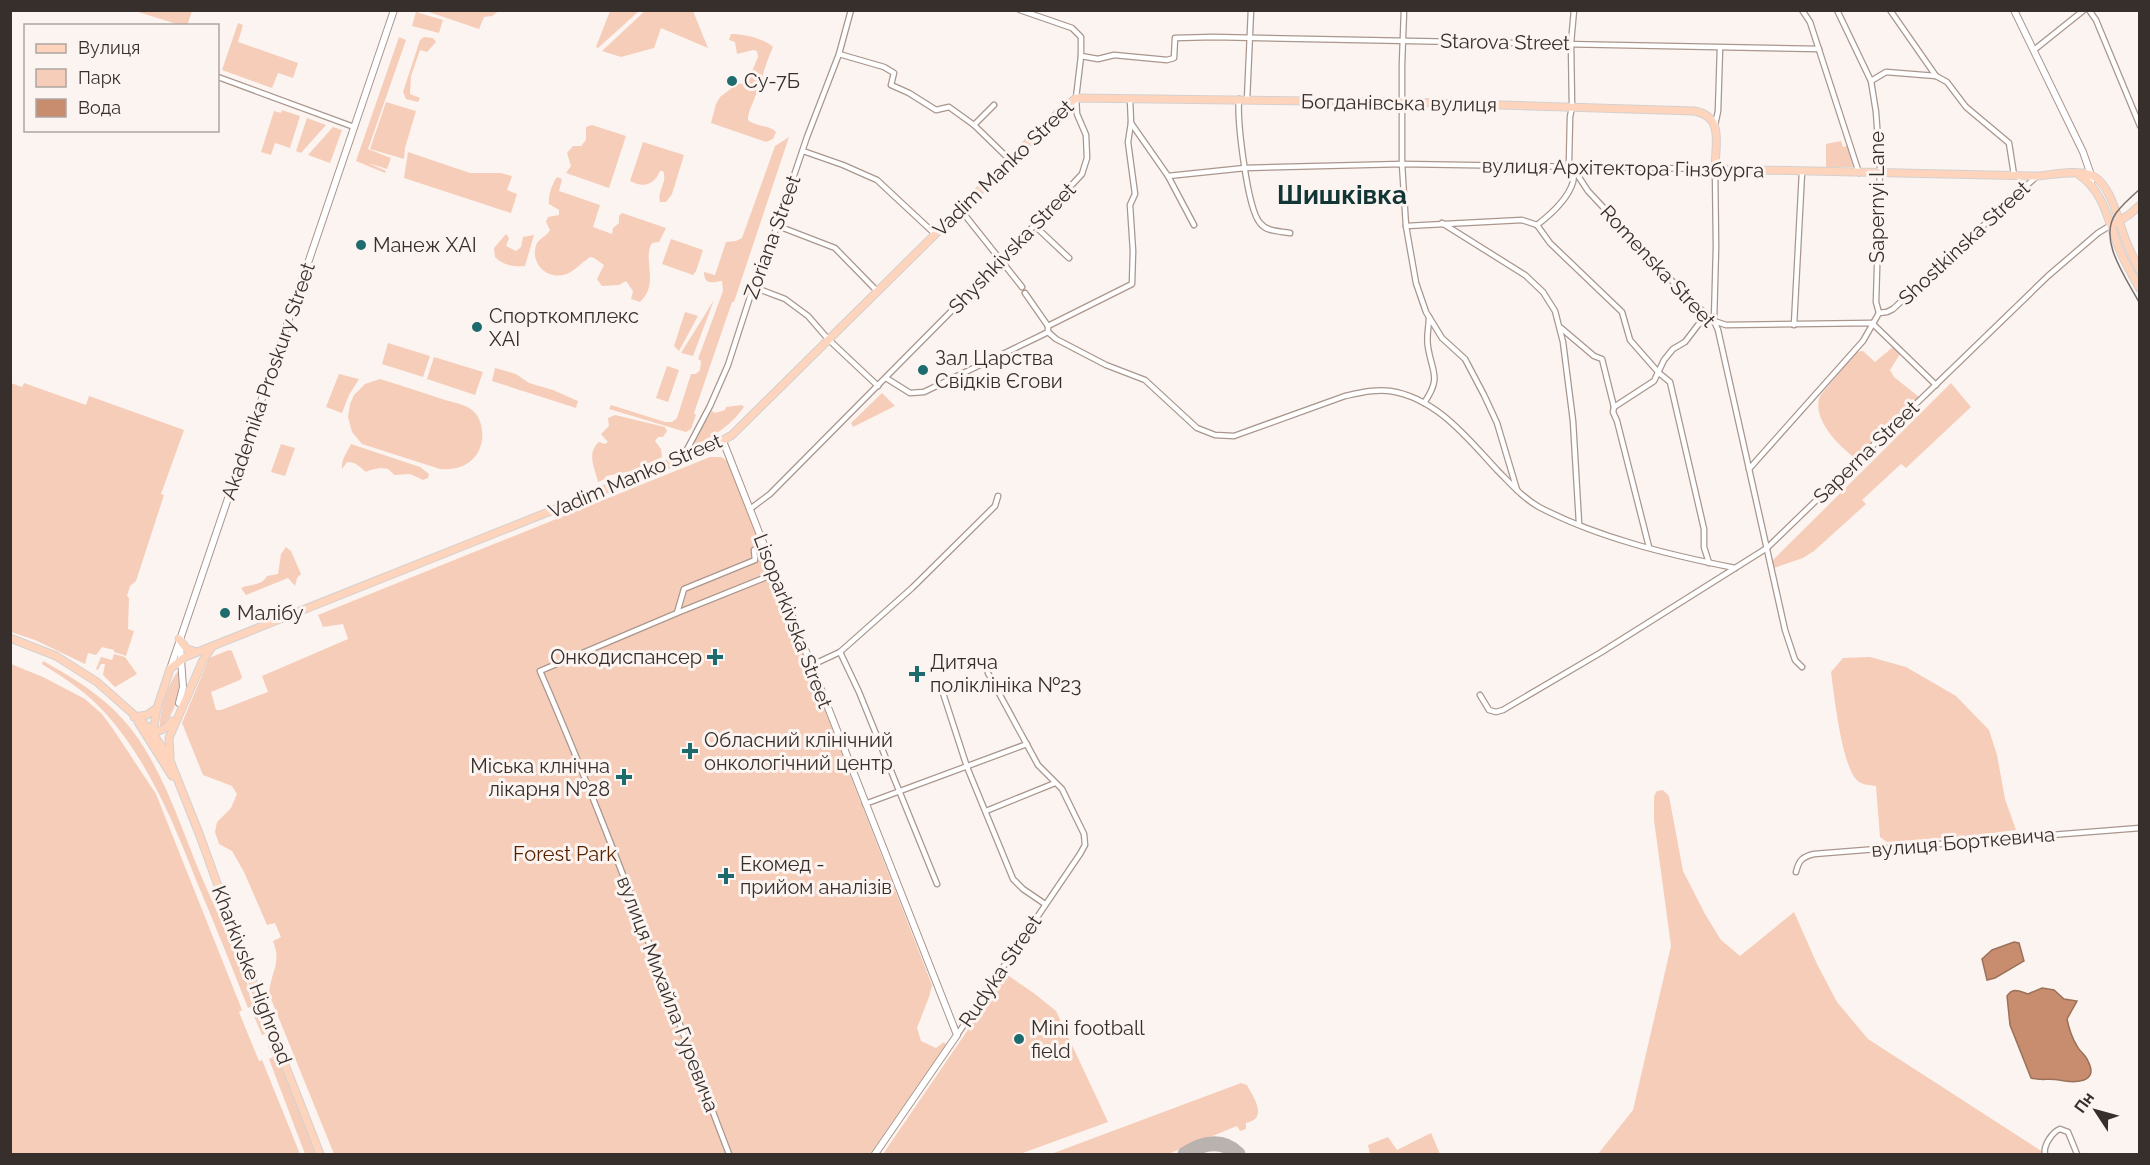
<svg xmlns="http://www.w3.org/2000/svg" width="2150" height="1165" font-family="Raleway,sans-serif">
<rect width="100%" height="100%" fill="#fcf4f0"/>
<g fill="#f6cdb9">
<polygon points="646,10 693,11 708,48 661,28 654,48 621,57 602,51"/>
<polygon points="135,11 192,11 187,26 180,25"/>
<polygon points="426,11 499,11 492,16 484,17 479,29"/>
<polygon points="610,11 639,11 598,48 596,47"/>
<polygon points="416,12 443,20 439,33 412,26"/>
<polygon points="238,23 243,25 238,42 298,63 293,78 278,73 272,88 222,70"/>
<path d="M731,34C744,34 763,38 773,47C765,64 762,81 755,97C752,106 748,111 748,120C756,127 770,125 776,132L773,139L766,142L711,123L716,104L720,97L737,84L747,83L758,57L757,51L753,50L737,54L735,42L729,40Z"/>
<polygon points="399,37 406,40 368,149 391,158 387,169 368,163 386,171 385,173 356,161"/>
<polygon points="424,37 433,38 436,42 427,52 420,50 411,76 410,94 420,98 418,102 406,99 403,92 420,40"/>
<polygon points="386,102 416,111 405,148 404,159 370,149"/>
<polygon points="282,110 300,116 290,148 275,143 271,155 261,152 274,111 281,113"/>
<polygon points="307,118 326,125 301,153 296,151"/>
<polygon points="592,125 626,136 609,188 566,173 571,166 567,153 573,146 581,146 586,140 586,127"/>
<polygon points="333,127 342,130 330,163 308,155"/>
<path d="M789,137L734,302H732L694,413L696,415L691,429L686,432L609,409L611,405L665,422H672L677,418L691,374H696L700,370L701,361L698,359L723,291L722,281C714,282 704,286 704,272L715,275L726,242L736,241L742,238L775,146Z"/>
<polygon points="1841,141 1843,147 1847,146 1853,167 1826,167 1826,144"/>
<path d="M643,142L684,155L672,194L666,202H660C657,191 668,182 663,171H660C654,185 644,188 630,181Z"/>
<polygon points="408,152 470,173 501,173 512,176 507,190 517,194 511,213 404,178"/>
<path d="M557,177L562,179L559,191L600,205L593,227L612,234L613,228L619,223V216L622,213L666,228L659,242L652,243C642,259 660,284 640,302L631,299L633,291L626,281L619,285L602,286L597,279L604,265L594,258L590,257C581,263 573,273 563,275C544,279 529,260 537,243C540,238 547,236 550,230L546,222L548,217L559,215V210L549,204C548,195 552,184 557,177Z"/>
<path d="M506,234L509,238L506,246L516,251L521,247L523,237L534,235L525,266C514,267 502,265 495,257L494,248Z"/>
<polygon points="671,239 703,250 696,271 693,275 662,264"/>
<polygon points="714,300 693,356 681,353"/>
<polygon points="685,312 698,316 679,351 674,346"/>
<polygon points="388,343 430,356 423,377 382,364"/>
<path d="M1893,347L1900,354L1890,370L1894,377L1919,397L1856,459C1839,446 1811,419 1820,396L1856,352L1863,351L1875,362Z"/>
<polygon points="434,357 483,372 475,395 427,379"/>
<polygon points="667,366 679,370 668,402 656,398"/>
<polygon points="495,368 516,374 529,383 553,390 578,401 576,408 492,381"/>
<polygon points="339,374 359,379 349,395 342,413 326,407"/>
<path d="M380,379C400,385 421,392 442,399C450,402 461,403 469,408C484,416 486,441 477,454C468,467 455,470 440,469L362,444L352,432L348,417L350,404L354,395L365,384Z"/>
<polygon points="11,383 22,387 24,383 86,405 89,396 184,430 161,494 164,495 136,581 130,586 127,596 129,598 128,629 134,631 126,656 114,652 114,650 102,647 96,655 88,653 85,664 35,640 11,632"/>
<polygon points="1951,383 1971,407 1906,468 1901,464 1862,500 1866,504 1814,551 1803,558 1771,569 1770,563"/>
<polygon points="882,393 895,406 853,427 851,423"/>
<path d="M742,405L744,407C733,423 715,436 697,444L693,442L712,411L715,413L725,410L726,407Z"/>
<path d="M615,415L665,427L667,431L663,437H658L655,441L661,449L662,457L631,471L606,476L605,479L598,482C595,468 586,453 599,442L605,444L608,442L601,434L609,426L608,418Z"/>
<polygon points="281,444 295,448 285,476 271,472"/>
<path d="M351,444L420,467L429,474L428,478L423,480L410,474L395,475C393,474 391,471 388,469C382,467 371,469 366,472C360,467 356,462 347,462L342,469C341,459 347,453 351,444Z"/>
<path d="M710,457H722L728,462L932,985L929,997L917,1028L921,1041L936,1048L944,1042L946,1044L870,1154H334L269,994C271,970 282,964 273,941L281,937L275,923L267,925L244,872L232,851L219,844L215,832L217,822L231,808L237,794L232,786L203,775L182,723L209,658L229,650L232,651L242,677L240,680L211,692L216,710H221L268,692L262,676L348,639L343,624L323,627L318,615Z"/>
<path d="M286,547L291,551L301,574L297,578L295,586L288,578L246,595L241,588C250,584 262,586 267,576L278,574L281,554Z"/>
<polygon points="114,654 125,657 137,674 115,687 103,675 105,664 101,664 98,670 96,669 101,657 112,660"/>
<path d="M1870,657L1906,667L1956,696L1989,730L1997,755L2005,799L2016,830L1969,836L1887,842L1880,837L1876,786C1870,785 1862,785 1858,781C1842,769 1834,694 1831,672L1843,658Z"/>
<path d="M43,661C76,679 109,700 132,730C165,774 181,828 202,878C217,913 234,947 247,983C249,989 249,995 251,1001C255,1012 262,1023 265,1034L262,1035L250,1007L248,1008C231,965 214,922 196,880C173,821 149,763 107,715C89,694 66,679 42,664Z"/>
<polygon points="11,664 43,677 85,699 102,714 113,729 156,794 242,1010 239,1012 259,1061 262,1060 300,1154 11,1154"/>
<path d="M180,669C180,690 176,715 160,729C158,714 169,679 180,669Z"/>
<polygon points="1663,790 1669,796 1683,871 1705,914 1721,940 1740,956 1794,912 1817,964 1837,1002 1868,1039 2046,1154 1598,1154 1633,1110 1671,946 1654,820 1654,796 1657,791"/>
<polygon points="1006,974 1035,994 1056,1011 1108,1122 1020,1154 883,1154"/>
<polygon points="274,1044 317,1154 305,1154 269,1059 273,1057 268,1046"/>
<path d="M1241,1083L1247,1085C1251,1093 1264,1111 1255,1119C1253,1121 1249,1122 1246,1123V1129L1240,1131L1237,1126L1168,1154H1051Z"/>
<polygon points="1431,1133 1440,1154 1370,1154 1368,1145 1388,1137 1397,1150"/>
</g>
<g fill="#c78d6e" stroke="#9c715a" stroke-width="1.5">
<polygon points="2014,942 2019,943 2024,961 1995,978 1987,980 1982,959 1992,950"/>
<path d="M2042,988L2054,990L2064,999L2077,1001L2067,1019C2069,1029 2072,1038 2077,1046C2080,1052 2086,1055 2088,1061C2100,1084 2073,1083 2059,1080C2050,1078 2040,1081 2031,1078L2010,1025L2007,996C2013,987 2019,991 2028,994Z"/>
</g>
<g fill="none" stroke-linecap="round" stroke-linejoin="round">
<path stroke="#bab2ae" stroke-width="15" d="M1185,1154C1202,1143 1222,1138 1238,1154"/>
<g stroke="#a9968d" stroke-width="7">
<g id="street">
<polyline points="1404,10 1402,64 1402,164 1406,226 1416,283 1426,312 1442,338 1465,359 1484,395 1497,423 1517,490"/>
<polyline points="1574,10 1571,43 1572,107 1570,117 1569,162 1588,191 1688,298 1714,321 1718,330 1785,630 1795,660 1802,667"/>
<polyline points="1802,10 1810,22 1859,173"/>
<polyline points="1837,10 1871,81 1876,112 1880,169 1876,302 1879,313"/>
<polyline points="1890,10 1936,76"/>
<polyline points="2089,10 2096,20 2140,126"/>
<polyline points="2034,50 2084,10"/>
<polyline points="839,54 884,67 894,73 891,85 909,93 936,110 949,107 974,125 1010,160"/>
<polyline points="1081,56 1098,59 1114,55 1167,60 1174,58 1175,38 1213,37 1819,49"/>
<polyline points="218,77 354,127"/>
<polyline points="1871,81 1886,72 1936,76 1947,82 1966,107 2009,143 2014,175"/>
<path d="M1239,99C1237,120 1247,208 1260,223C1267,232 1279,231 1290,233"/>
<polyline points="1247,100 1251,10"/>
<polyline points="1131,123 1168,176 1194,225"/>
<polyline points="974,125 994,105"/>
<polyline points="1715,125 1718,111 1720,48"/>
<polyline points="803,151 843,165 877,180 935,234"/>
<polyline points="1168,176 1245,168 1402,164 1715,169 1716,247 1714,321 1726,325 1872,323 1936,385"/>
<polyline points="960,209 1022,287"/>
<polyline points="1442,223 1525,275 1543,292 1555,311 1563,342 1573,421 1579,523"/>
<path d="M1537,225C1550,215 1568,199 1573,182C1574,178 1574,172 1574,167"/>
<polyline points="778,226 835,248 877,291"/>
<polyline points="1035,226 1069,258"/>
<polyline points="1406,226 1522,220 1537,225 1550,243 1622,312 1630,340 1659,373 1670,382 1704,529 1704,547 1709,563"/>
<polyline points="756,288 785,299 808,316 828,339 878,386"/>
<polyline points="1025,293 1048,326"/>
<polyline points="1794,325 1802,172"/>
<polyline points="1561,328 1594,356 1602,359 1614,407 1613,412 1617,421 1649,547"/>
<path d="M1048,332L1056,339L1106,365L1145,380L1197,428L1215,435L1234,436L1345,396C1359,393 1375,389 1390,391C1437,398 1468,439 1498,471C1511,484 1523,498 1539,507C1598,538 1670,555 1735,568"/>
<polyline points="886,378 910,393 924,392 1038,337 1048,332 1048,326 1132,284 1133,251 1130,205 1135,194 1128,142 1131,123 1130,99"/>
<path d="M1424,403C1442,377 1432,373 1428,347C1426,337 1429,327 1429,317"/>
<polyline points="1614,407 1654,381 1664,360 1673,349 1685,342 1698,325 1708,317"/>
<polyline points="682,459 710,406 728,365 751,294 756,288 807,137 839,54 851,10"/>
<polyline points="1749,469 1863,341 1879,313 1887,312 1893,309 2037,176"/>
<polyline points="750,509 770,494 1000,262 1082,174 1087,158 1086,135 1077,114 1076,98 1081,56 1081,37 1072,28 1020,10"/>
<polyline points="677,613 774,574"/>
<polyline points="840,652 859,692 937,884"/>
<polyline points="810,666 840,652 912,588 995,506 998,496"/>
<polyline points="942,690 967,767 1013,879 1023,889 1045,904"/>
<polyline points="1480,695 1489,710 1496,712 1503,710 1600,653 1767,548 2048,276 2098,233 2111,225"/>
<polyline points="865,804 1027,744"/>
<polyline points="986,811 1055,783"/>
<path d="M1796,872C1799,860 1802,857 1814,854L2140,828"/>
<polyline points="957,1035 1080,854 1085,845 1084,834 1062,789 1038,765 988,673"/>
<path d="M729,1154C667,993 609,830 540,671L677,613L684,589L755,560L754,550L763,546"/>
<path d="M2045,1154C2043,1146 2052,1132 2060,1129L2068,1132L2077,1154"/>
</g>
</g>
<g stroke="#a9968d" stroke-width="8">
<g id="secondary">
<polyline points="2014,10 2083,152 2091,175 2091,183"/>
<polyline points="723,441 957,1035 875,1154"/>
<polyline points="170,669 394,10"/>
<polyline points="179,703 183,687 180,645"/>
</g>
</g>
<g stroke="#d3d1d0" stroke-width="9">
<g id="primary">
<path d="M2078,174C2103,190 2108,220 2118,246C2124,261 2132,275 2140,289"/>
<polyline points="2116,223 2130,214 2140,205"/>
<polyline points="10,638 56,656 97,682 149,728 162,747 171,763 200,836 255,988 320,1154"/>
<polyline points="179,639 187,649 197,652"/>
<polyline points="134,717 147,715 157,708"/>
<polyline points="138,722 172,776"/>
<path d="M149,730C159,734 167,728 172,721"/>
<path d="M159,752L153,732L157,708L170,669L185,657L711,447L732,435L1060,111L1076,98L1402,102L1694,111C1725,116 1715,146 1715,169L2037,176C2051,175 2075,170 2088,174C2111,180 2118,222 2126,241C2130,251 2135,261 2140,271"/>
<polyline points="170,758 169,738 203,660 212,647"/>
</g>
</g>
<use href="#street" stroke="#fff" stroke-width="4.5"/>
<use href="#secondary" stroke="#fff" stroke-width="6"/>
<use href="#primary" stroke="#fed4bd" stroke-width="7"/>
<path stroke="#78706c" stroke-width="1.5" d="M2140,189C2132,196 2123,204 2116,213C2097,240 2127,279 2140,304"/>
</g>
<g fill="#1e6b6d" stroke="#fcf4f0" stroke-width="2">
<circle cx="732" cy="81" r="6"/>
<circle cx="361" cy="245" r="6"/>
<circle cx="477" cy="327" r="6"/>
<circle cx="923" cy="370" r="6"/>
<circle cx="225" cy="613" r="6"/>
<path d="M712 648h6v6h6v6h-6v6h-6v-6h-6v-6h6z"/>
<path d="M914 665h6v6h6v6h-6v6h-6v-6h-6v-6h6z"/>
<path d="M687 742h6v6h6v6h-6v6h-6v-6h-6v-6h6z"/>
<path d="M621 768h6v6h6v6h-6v6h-6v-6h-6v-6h6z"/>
<path d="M723 867h6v6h6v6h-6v6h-6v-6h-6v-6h6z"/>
<circle cx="1019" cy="1039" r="6"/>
</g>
<g text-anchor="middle" stroke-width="6" stroke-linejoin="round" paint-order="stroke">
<g font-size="20" fill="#372f2b" stroke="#fcf4f0">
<text transform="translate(1505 42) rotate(1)" y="7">Starova Street</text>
<text transform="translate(1399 103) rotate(1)" y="7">Богданівська вулиця</text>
<text transform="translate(1003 168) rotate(-44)" y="7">Vadim Manko Street</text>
<text transform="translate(1623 168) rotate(1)" y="7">вулиця Архітектора Гінзбурга</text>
<text transform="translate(1877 197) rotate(-90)" y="7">Sapernyi Lane</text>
<text transform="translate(772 237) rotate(-70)" y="7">Zoriana Street</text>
<text transform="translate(1964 243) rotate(-43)" y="7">Shostkinska Street</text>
<text transform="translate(1012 248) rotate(-46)" y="7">Shyshkivska Street</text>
<text transform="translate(1658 266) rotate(47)" y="7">Romenska Street</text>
<text transform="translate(268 381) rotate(-71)" y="7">Akademika Proskury Street</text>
<text transform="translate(1866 452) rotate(-44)" y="7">Saperna Street</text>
<text transform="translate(635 476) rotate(-23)" y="7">Vadim Manko Street</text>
<text transform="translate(793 621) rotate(69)" y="7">Lisoparkivska Street</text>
<text transform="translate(1963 842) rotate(-5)" y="7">вулиця Борткевича</text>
<text transform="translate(1000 971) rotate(-56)" y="7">Rudyka Street</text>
<text transform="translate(252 975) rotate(69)" y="7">Kharkivske Highroad</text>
<text transform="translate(668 994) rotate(69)" y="7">вулиця Михайла Гуревича</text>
</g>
<g font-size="20" fill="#372f2b" stroke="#fcf4f0" text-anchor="start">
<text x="744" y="88">Су-7Б</text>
<text x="373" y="252">Манеж ХАІ</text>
<text x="489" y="323">Спорткомплекс<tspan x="489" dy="23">ХАІ</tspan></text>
<text x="935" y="365">Зал Царства<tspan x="935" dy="23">Свідків Єгови</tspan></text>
<text x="237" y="620">Малібу</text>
<text x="702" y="664" text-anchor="end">Онкодиспансер</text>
<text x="930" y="669">Дитяча<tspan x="930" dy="23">поліклініка №23</tspan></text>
<text x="704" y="747">Обласний клінічний<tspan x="704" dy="23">онкологічний центр</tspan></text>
<text x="610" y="773" text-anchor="end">Міська клнічна<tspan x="610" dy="23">лікарня №28</tspan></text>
<text x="740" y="871">Екомед -<tspan x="740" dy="23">прийом аналізів</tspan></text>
<text x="1031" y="1035">Mini football<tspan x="1031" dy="23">field</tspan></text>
</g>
<g font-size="20" fill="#572200" stroke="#fcf4f0">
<text x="565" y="861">Forest Park</text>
</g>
<g font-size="26" font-weight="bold" fill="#123536" stroke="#fcf4f0">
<text x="1342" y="204">Шишківка</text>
</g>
</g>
<rect width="2150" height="1165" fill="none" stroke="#372f2b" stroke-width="24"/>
<rect x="24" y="24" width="195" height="108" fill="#fcf4f0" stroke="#ada5a1" stroke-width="1.5"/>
<rect x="36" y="44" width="30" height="9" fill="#fed4bd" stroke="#ada5a1" stroke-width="1.5"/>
<text x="78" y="54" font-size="18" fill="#372f2b">Вулиця</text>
<rect x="36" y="69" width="30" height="18" fill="#f6cdb9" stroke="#ada5a1" stroke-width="1.5"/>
<text x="78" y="84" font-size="18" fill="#372f2b">Парк</text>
<rect x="36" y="99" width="30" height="18" fill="#c78d6e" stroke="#ada5a1" stroke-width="1.5"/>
<text x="78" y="114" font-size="18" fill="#372f2b">Вода</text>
<g transform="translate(2096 1111) rotate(306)" stroke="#fcf4f0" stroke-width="4.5" paint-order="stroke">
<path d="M0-4.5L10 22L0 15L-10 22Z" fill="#372f2b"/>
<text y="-9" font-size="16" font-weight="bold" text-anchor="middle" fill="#372f2b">Пн</text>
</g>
</svg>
